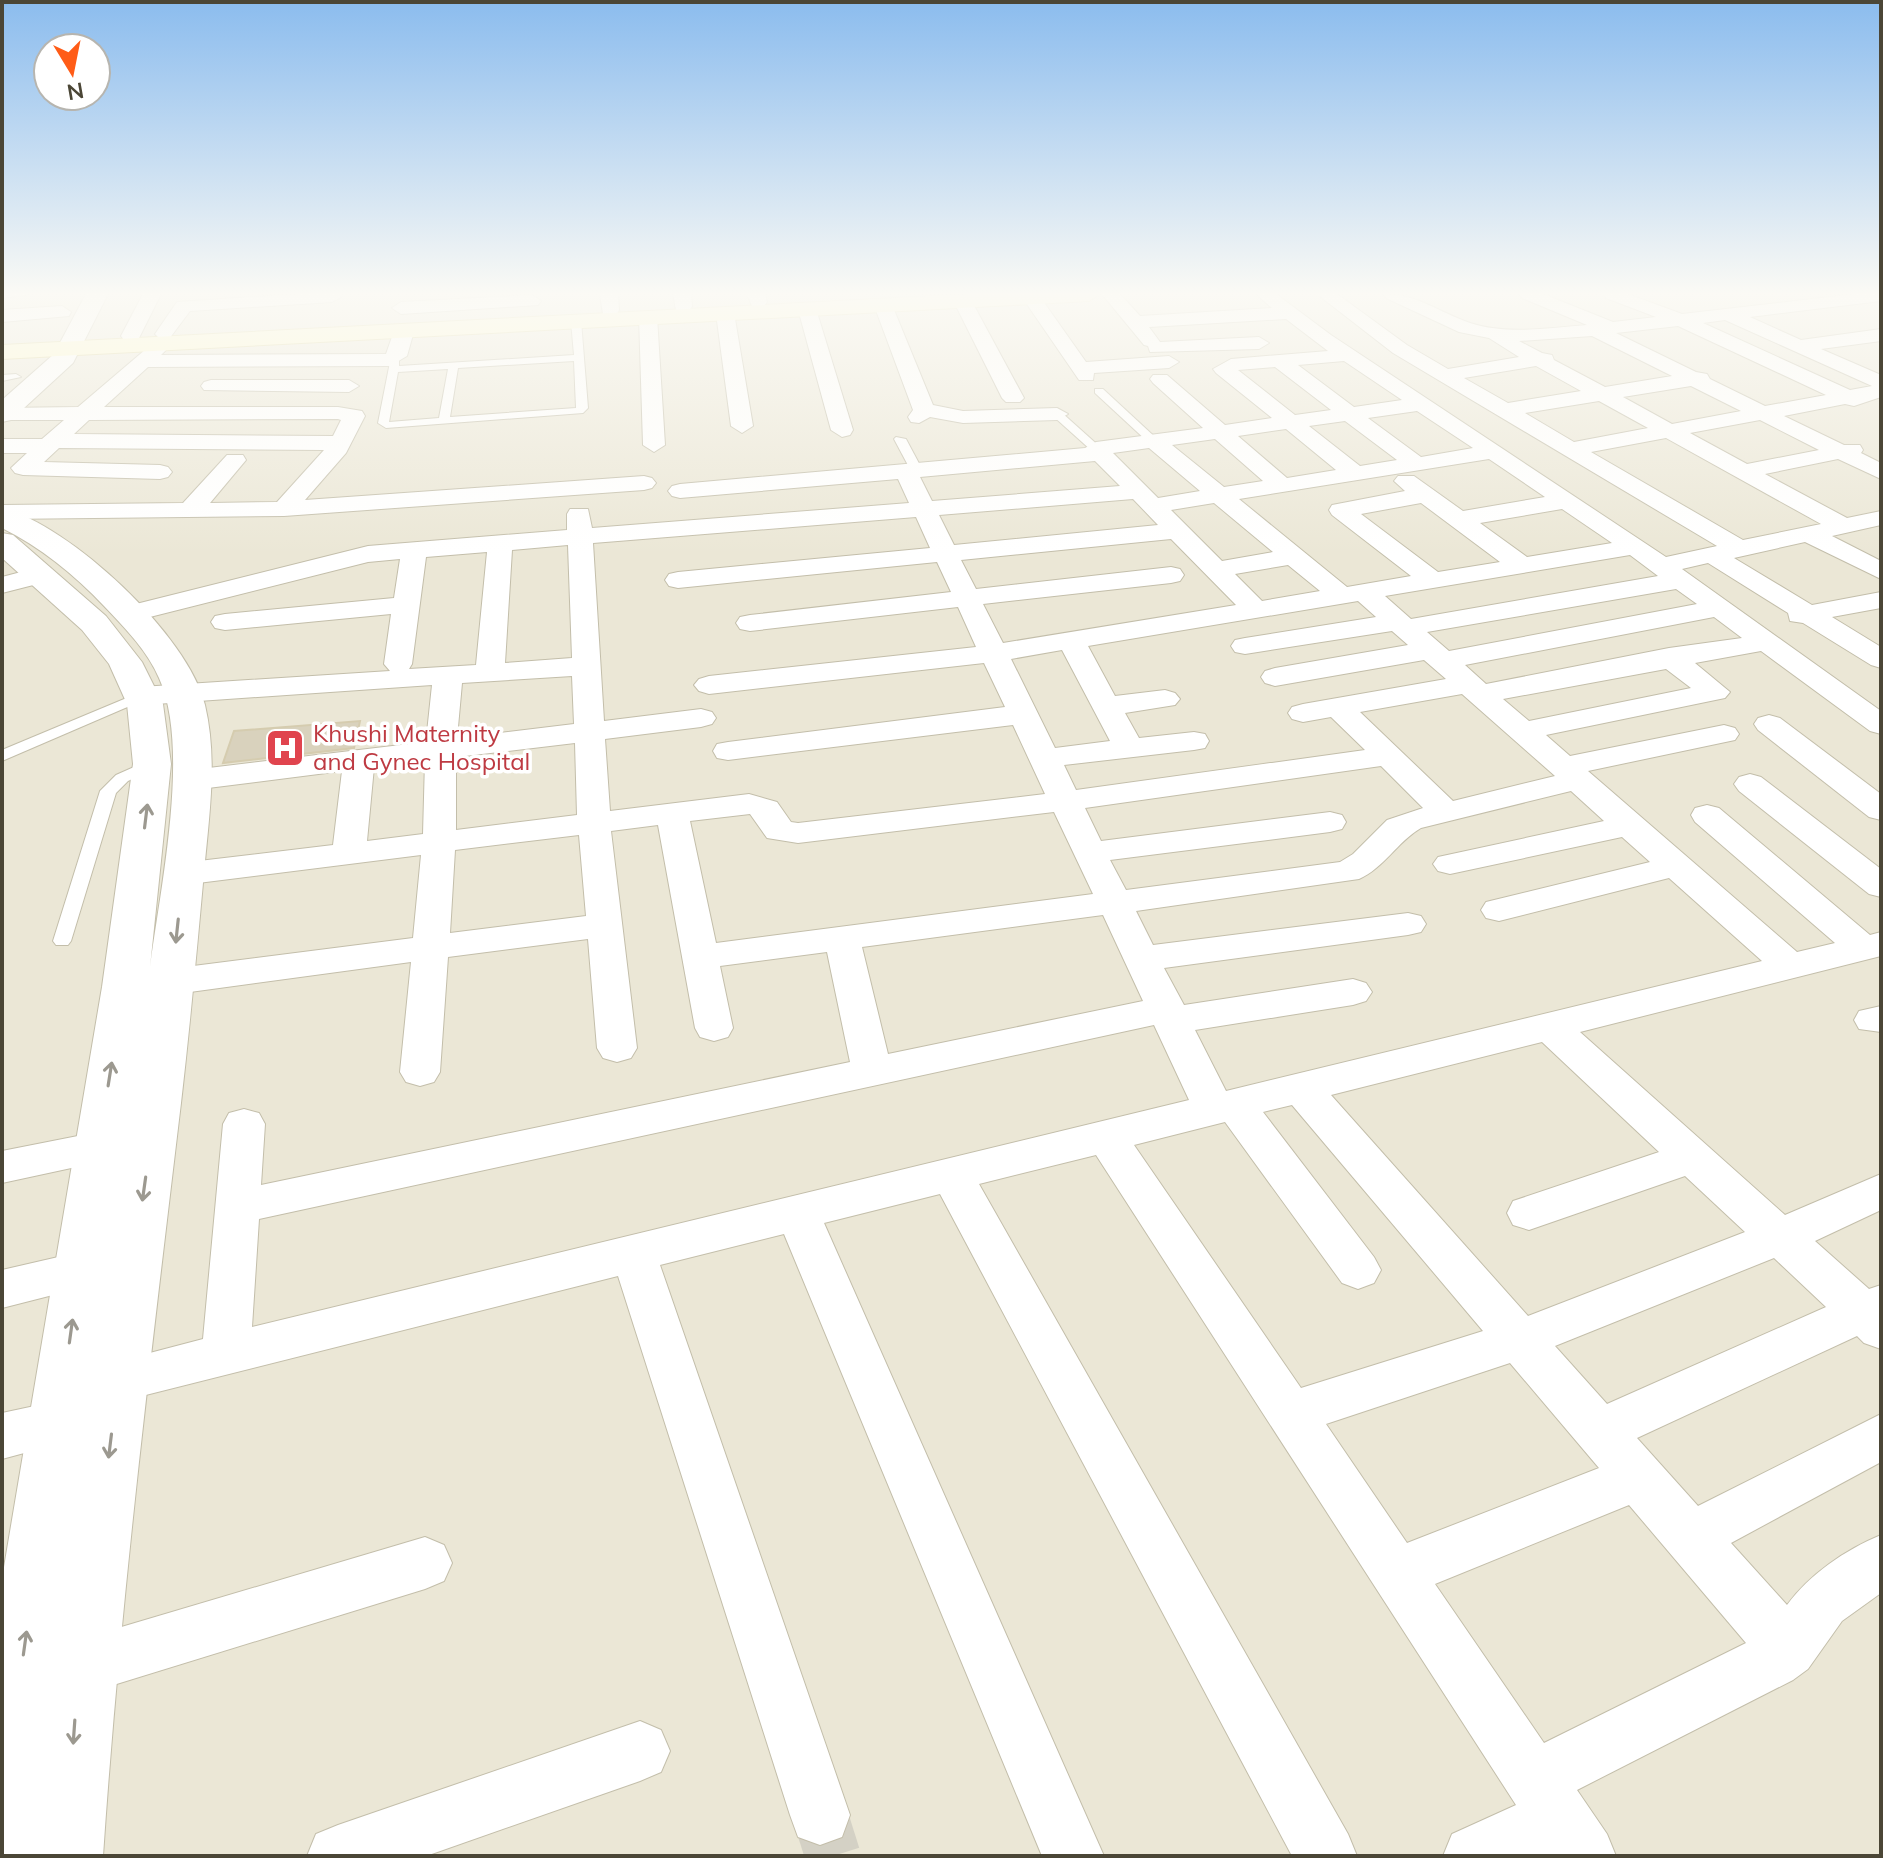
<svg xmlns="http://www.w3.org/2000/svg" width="1883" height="1858" font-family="Mulish,sans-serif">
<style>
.residential{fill:#ebe7d6}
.building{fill:#d9d2bd;stroke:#d5ccaf;stroke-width:2}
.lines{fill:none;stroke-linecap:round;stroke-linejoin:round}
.minor-tunnel{stroke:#d4d1c5;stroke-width:55;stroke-dasharray:55 27;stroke-linecap:butt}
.service-casing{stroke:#c3beaa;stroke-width:2}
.minor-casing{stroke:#c3beaa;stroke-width:2}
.tertiary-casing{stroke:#c3beaa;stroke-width:2}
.secondary-casing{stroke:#dbd294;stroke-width:2}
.service{fill:#fff;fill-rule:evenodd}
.minor{fill:#fff;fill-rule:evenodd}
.tertiary{fill:#fff;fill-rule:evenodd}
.secondary{fill:#fffaca;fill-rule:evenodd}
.oneway{stroke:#9c9990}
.labels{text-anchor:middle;stroke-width:7;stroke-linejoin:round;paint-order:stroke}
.health-label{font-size:24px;fill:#be3a42;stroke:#fff;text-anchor:start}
</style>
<rect width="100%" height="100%" fill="#f6f4e9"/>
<rect class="residential" x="2" y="294" width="1879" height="1562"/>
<path class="building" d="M360,721L354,748L223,763L234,731Z"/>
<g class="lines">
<path class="minor-tunnel" d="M820,1815L833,1856"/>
<g class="service-casing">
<g id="service">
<path d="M2,294H31L2,298Z"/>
<path d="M576,318L581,321L588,408L583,413L386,428L378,423L391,357H399V366L574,355L571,321ZM574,361L576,408L450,417L458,368ZM448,369L439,418L389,422L398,372Z"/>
<path d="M2,375L16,374L21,377L2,381Z"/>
<path d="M1095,389H1103L1156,438V442H1148L1095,393Z"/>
<path d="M1053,412H1061L1100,447V451H1092L1053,416Z"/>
<path d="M896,437L906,439L922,469L920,471L910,469L894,439Z"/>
<path d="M141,692L146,693V699L2,761V750Z"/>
<path d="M152,759L158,761L160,764L158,767L128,781L116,793L71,941L68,945H56L53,941L100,791L116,775Z"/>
</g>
</g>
<g class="minor-casing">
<g id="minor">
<path d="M143,294H161L138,340H124L121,336Z"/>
<path d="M298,294H339L341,297L332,302L190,311L169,339L173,343L161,355L386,354L394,331L404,325L414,331L407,356L390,366L148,367L104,407H338L362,411L365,416L346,453L305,500L644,476L652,478L656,483L652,488L644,490L284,516L2,519V505L183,503L227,455H243L246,460L210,503L277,502L324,450L59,448L44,462L160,465L168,467L172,472L168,477L160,479L23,475L15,473L11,468L27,453H2V439H42L64,420H2V408L78,407L159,338L155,334L177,302ZM89,420L338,419L341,420L333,436L74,434Z"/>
<path d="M600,294H618L619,310L617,314H603Z"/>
<path d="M673,294H691L692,306L690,310H676Z"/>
<path d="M747,294H765L767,302L764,306H752Z"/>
<path d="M1024,294H1038L1086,362L1169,356L1179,362L1169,368L1094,373L1093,380H1079L1022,297Z"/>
<path d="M1102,294H1120L1140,316L1272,308L1256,294H1276L1331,335L1666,557L1717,546L1393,353L1317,294H1337L1407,345L1448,369L1519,357L1489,338L1459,332L1386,298L1383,294C1418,294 1438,312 1470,323C1507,335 1549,328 1587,325L1522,298L1519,294H1543L1613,322L1656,317L1606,298L1603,294H1628L1682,314L1855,294H1881V301L1750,317L1801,340L1881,329V341L1821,349L1881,375V397L1854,406L1845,404L1784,416L1844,445H1860L1863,450L1861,453L1881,463V479L1838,459L1765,474L1847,518L1881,511V525L1832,536L1881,561V579L1805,542L1734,558L1812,605L1881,592V608L1832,617L1881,647V668L1871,665L1803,623L1790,621L1788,613L1708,563L1682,569L1881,711V734L1870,731L1761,651L1695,663L1730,692L1725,698L1546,735L1570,756L1724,725L1735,728L1739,734L1735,740L1588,771L1797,952L1835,943L1695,822L1691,815L1695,808L1707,805L1719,808L1870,935L1881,932V956L1580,1032L1785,1215L1881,1174V1210L1815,1241L1869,1289L1881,1285V1349L1864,1343L1857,1336L1637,1438L1698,1506L1881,1414V1462L1731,1543L1787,1605C1810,1574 1845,1550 1881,1535V1593L1842,1621L1808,1669L1793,1680L1577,1790L1607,1834L1616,1856H1443L1452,1834L1516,1805L1096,1155L979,1184L1348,1834L1357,1856H1292L940,1194L824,1223L1104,1856H1042L784,1234L660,1265L850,1815L842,1837L820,1845L798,1837L790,1815L618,1276L102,1406L85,1400L78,1385L85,1370L203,1339L223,1124L229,1113L244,1109L259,1113L265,1124L261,1185L850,1062L827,952L720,966L733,1028L728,1037L714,1041L700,1037L695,1028L658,825L611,831L637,1048L631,1058L617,1062L603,1058L597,1048L588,939L448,957L440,1072L434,1082L420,1086L406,1082L400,1072L411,962L146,998L133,994L127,985L133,976L146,972L413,938L421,855L182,885L170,881L165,874L170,867L182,863L333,845L342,771L192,790L181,787L176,780L181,773L192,770L426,742L432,685L141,705L131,702L126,696L131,690L141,687L390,671L384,664L391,614L225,630L215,628L211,622L215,616L225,614L394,598L400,559L368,562L130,622L120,620L116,614L120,608L368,546L567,530V514L570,509H588L592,528L909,503L898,479L680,498L672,496L668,491L672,486L680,484L1085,448L1096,442L1203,428L1153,383L1150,379L1153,375H1167L1225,425L1272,418L1216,373L1213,369L1231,359L1328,351L1286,319L1149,327L1160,342L1259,337L1269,343L1259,349L1150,352L1148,346L1144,345ZM1725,320L1872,386L1850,390L1703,323ZM1678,326L1826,395L1765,406L1710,379L1707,374L1696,372L1616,333ZM1592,336L1672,376L1605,387L1554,360L1552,355L1542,353L1519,341ZM1344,361L1402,400L1354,407L1298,365ZM1536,366L1581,391L1508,403L1464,378ZM1275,367L1331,410L1295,415L1238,370ZM1691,386L1741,411L1672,424L1623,397ZM1599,401L1648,428L1574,442L1525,413ZM1417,411L1473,448L1421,457L1368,418ZM1760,420L1819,450L1747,464L1690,433ZM1345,421L1397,460L1360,466L1309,426ZM1286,429L1336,470L1287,478L1238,436ZM1666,438L1821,524L1743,540L1591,452ZM1215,439L1263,481L1224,487L1172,445ZM1149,448L1200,491L1158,498L1113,453ZM1489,459L1545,497L1463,511L1414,476H1398L1394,481L1405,491L1332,505L1329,510L1332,515L1411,576L1347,587L1239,499ZM1095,461L1120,486L932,501L920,477ZM1133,499L1158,525L954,545L939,515ZM1214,503L1273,552L1222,561L1171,510ZM1421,503L1500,562L1438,572L1361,514ZM1562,509L1612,543L1527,557L1480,523ZM916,517L930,548L678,572L669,574L665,580L669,586L678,588L937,562L951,592L750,615L740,617L736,623L740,629L750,631L958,607L976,647L709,676L699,679L694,685L699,691L709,694L984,663L1005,707L728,742L717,744L713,751L717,758L728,760L1013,725L1045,794L798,823L791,822L777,802L749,794L610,811L605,739L701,727L712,724L716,718L712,712L701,709L604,721L593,543ZM1171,539L1236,605L1003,643L983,604L1171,583L1180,581L1184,575L1180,569L1171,567L976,589L961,560ZM568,545L572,658L505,663L512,550ZM487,552L476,665L409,669L412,664L426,557ZM1630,555L1658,576L1411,619L1385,596ZM1288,565L1320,591L1262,601L1235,574ZM1676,589L1697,604L1449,651L1427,632ZM1358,601L1376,617L1245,638L1235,640L1231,646L1235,652L1245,654L1392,631L1408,645L1275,668L1265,671L1261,677L1265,683L1275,686L1424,660L1446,679L1303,704L1292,707L1288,713L1292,719L1303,722L1331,717L1365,750L1076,790L1064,765L1194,750L1205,748L1209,741L1205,734L1194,732L1139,738L1125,713L1175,705L1180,699L1175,693L1165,690L1115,696L1088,646ZM1714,617L1742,638L1669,648L1486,684L1465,665ZM1062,650L1110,741L1055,748L1011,659ZM1666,669L1691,688L1529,721L1503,699ZM572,676L574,724L457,738L462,683ZM1462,694L1555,776L1453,801L1360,712ZM575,743L577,815L456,830V757ZM425,761L423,834L367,841L374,767ZM1381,766L1423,808L1387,820L1353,854L1340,862L1126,890L1110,860L1330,832L1342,829L1346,822L1342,815L1330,812L1101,841L1085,808ZM1571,791L1604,821L1438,857L1433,864L1438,871L1450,874L1622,837L1650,862L1486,902L1481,910L1486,918L1499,921L1669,878L1762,961L1226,1091L1195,1030L1353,1005L1366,1001L1372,992L1366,983L1353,979L1184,1005L1164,968L1408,935L1421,932L1426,924L1421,916L1408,913L1153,945L1136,911L1359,879C1384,868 1397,842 1421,828ZM1054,812L1093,894L716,943L690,821L750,814L767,838L798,843ZM579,835L586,916L450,933L455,850ZM1103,915L1143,1001L888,1054L862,947ZM1154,1025L1189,1100L252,1327L259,1219ZM1542,1042L1659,1152L1513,1201L1507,1213L1513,1225L1529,1230L1685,1176L1745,1232L1528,1316L1331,1095ZM1292,1105L1483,1331L1301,1388L1134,1145L1225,1122L1342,1283L1358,1289L1374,1283L1381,1270L1374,1257L1263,1112ZM1774,1258L1826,1307L1607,1404L1555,1346ZM1510,1363L1599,1468L1407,1543L1326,1424ZM1629,1505L1746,1643L1544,1743L1435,1584Z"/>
<path d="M532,295L541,301L538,305L401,314L392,308L401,302Z"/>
<path d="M962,295L971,300L1024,398L1020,402H1006L1002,398L953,300Z"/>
<path d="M883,299L892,305L933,405L963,411L1057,408L1068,414L1057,420L963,423L930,417L919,423L911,422L908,417L913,410L874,305Z"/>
<path d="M807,303L816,309L853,430L850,435L842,437L831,430L798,309Z"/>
<path d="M62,306L71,312L69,316L2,322V310Z"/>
<path d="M725,307L734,313L753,426L742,433L731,426L716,313Z"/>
<path d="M648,311L657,317L665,445L654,452L643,445L639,317Z"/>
<path d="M211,380H349L359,386L349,392L204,390L201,386L204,382Z"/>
<path d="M40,567L49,569L53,575L49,581L2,593V577Z"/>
<path d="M1769,715L1780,718L1881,794V820L1869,817L1758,730L1754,724L1758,718Z"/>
<path d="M1750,774L1761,777L1881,869V897L1869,894L1739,791L1734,784L1739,777Z"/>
<path d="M1881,1006V1032L1859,1029L1854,1020L1859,1011Z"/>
<path d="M98,1132L113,1137L119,1148L113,1159L2,1183V1151Z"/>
<path d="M80,1252L96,1258L103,1271L96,1284L2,1308V1270Z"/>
<path d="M58,1401L76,1407L83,1423L76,1439L2,1459V1413Z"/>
<path d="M425,1537L444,1545L452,1563L444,1581L425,1589L81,1695L61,1687L53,1667L61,1647L81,1639Z"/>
<path d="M640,1721L661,1730L670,1751L661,1772L640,1781L426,1856H307L316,1834L338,1825Z"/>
</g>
</g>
<g class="tertiary-casing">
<g id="tertiary">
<path d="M86,294H108L73,363L11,420L2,422V400L54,354Z"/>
<path d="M2,508C70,525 189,636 205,705C218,760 209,816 204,872C197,949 190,1026 181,1103C151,1354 120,1604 103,1856H2V1579L102,987L133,764L127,704L109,664L82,630L2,558V533L13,535L106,616L142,662L163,704L171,764L150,967C160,889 191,748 159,678C147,650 124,627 104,606C75,575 40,547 2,528Z"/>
</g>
</g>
<g class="secondary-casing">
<path id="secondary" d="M971,294H1100L1089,301L2,359V345Z"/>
</g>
<use href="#service" class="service"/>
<use href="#minor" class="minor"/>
<use href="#tertiary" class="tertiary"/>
<use href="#secondary" class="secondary"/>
</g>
<defs><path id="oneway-shaft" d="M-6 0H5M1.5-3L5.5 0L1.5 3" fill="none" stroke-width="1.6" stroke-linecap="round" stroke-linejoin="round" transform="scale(2)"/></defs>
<g class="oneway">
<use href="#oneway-shaft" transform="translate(146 816) rotate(-83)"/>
<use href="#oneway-shaft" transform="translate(177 931) rotate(96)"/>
<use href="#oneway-shaft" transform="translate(110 1074) rotate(-81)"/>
<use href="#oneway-shaft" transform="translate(144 1189) rotate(98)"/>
<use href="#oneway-shaft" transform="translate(71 1331) rotate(-82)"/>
<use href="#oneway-shaft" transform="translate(110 1446) rotate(97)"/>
<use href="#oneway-shaft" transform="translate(25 1643) rotate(-82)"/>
<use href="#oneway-shaft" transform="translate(74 1732) rotate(94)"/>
</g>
<linearGradient id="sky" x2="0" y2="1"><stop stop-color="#8bbcee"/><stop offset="0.53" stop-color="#fbfaf5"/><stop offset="1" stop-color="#fbfaf5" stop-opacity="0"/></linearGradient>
<rect width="1883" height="554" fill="url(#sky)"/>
<defs>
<g id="hospital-square" transform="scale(2)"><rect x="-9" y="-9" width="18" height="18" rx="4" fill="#e0444e" stroke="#fff"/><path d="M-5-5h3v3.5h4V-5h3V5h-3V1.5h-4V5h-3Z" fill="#fff"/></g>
</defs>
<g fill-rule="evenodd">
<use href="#hospital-square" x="285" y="748"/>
</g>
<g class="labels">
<g class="health-label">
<text x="313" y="742">Khushi Maternity<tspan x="313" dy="28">and Gynec Hospital</tspan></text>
</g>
</g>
<rect width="1883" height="1858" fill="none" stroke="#4b4636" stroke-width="8"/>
<g transform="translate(72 72) rotate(170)"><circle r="38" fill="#ffffff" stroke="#b7b5af" stroke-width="2"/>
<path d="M0-6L14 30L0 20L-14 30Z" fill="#ff5c17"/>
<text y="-12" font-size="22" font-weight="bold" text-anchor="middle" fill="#4b4636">N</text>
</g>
</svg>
